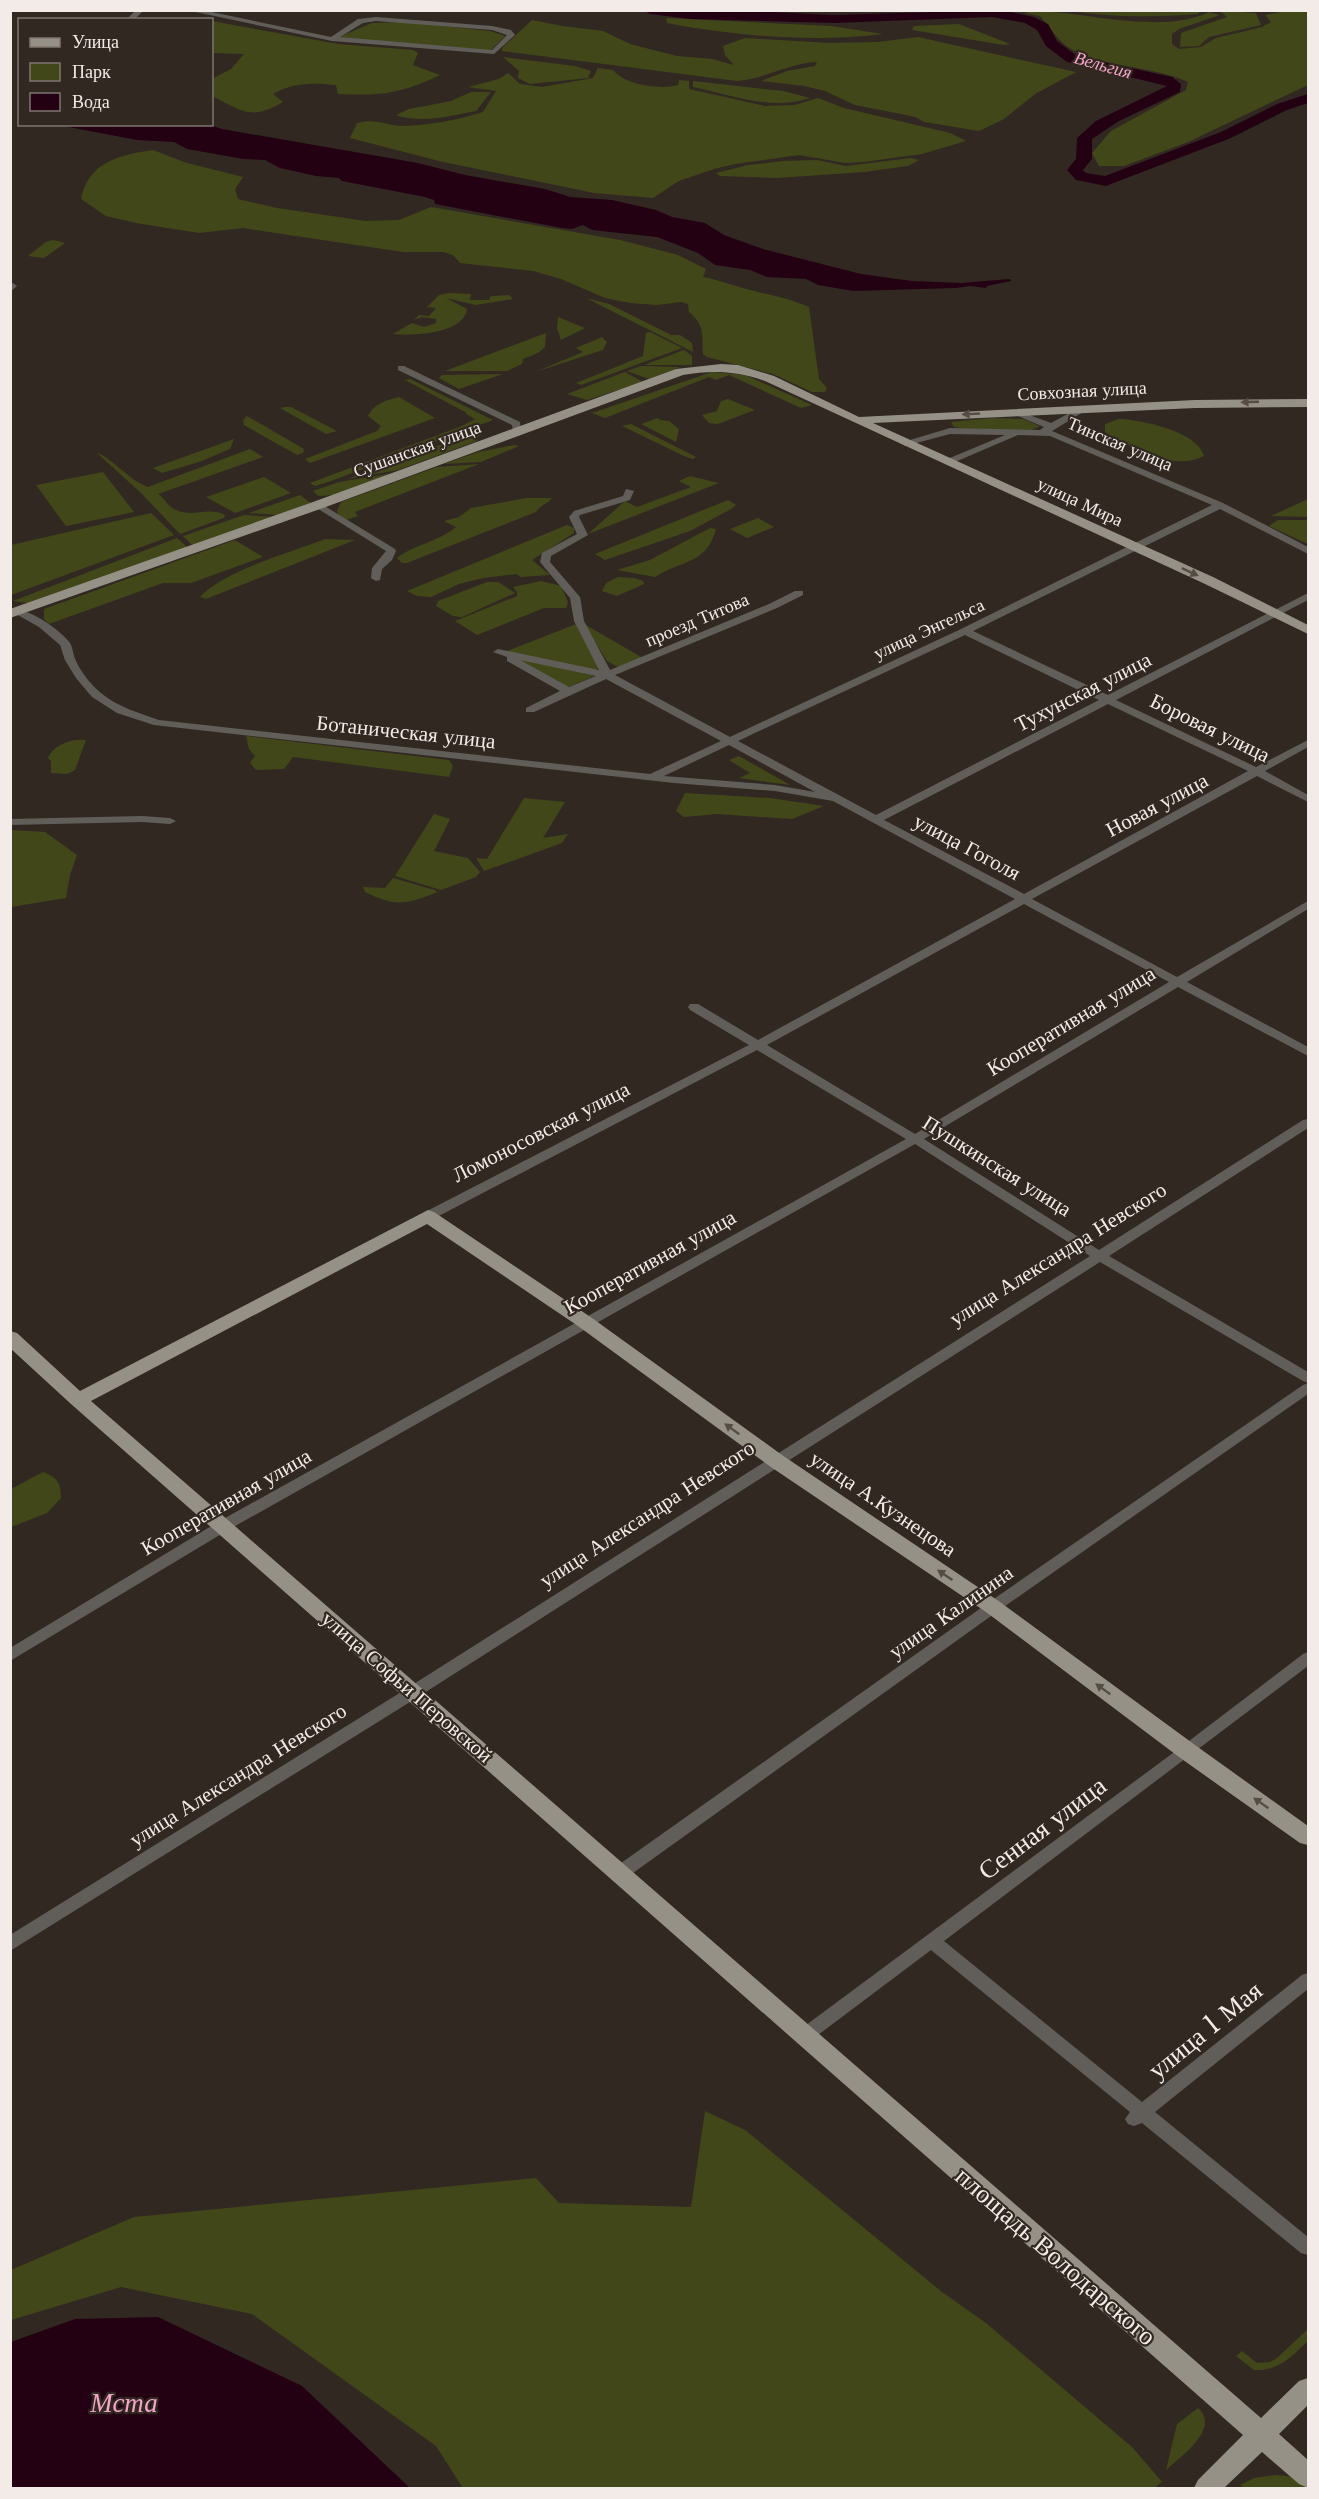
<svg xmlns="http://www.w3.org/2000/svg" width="1319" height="2499" font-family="'Libre Baskerville',serif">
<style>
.green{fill:#424719}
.water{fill:#240013}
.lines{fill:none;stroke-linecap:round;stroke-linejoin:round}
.river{fill:#240013;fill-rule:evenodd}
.minor{fill:#615e59;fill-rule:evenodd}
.major{fill:#969187;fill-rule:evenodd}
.oneway{fill:#554d45}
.labels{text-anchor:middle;stroke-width:4.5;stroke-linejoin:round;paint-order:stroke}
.far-water-label{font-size:18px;font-style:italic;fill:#f4a4c7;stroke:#322822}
.far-street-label{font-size:18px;fill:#f2ebe7;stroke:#322822}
.street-label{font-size:21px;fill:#f2ebe7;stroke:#322822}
.near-street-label{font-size:26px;fill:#f2ebe7;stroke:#322822}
.near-water-label{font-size:27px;font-style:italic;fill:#f4a4c7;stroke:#322822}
</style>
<rect width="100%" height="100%" fill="#322822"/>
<g class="green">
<path d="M1028,11C1082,10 1160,36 1209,12L1220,15L1179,29L1172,34V44L1179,49L1201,47L1216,38L1262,27L1271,22L1265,15L1285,11H1308V85L1188,142L1124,166H1099L1092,153L1111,131L1186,90L1188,82C1151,65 1099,68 1068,47C1057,40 1049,25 1040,16L1025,13Z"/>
<path d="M1072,11L1200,10V11L1198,14C1156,17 1114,18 1072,11Z"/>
<path d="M1220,11L1256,13L1261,25L1209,37L1199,46L1180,47L1181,33L1227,17Z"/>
<path d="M666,18L831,26L883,34C814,43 735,36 667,23Z"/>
<path d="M532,20L562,26L603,31L630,44L677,56L712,59L734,65L725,55L723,46L745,38L829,43L878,42L918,37L1076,72L1035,94L1004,119L979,131L924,122L916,117L855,105L825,91L804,86L761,81L787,71L815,66L817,62C789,63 765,79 737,81L502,51V48Z"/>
<path d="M212,21L338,44L413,50L418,53L413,65L440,75C401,94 380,96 338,94L336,85C313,83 294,82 273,94L283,102C250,121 243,111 212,96V79L231,69L244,54L212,53Z"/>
<path d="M404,22L490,31L505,36L490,51C440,45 389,44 339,37L372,23Z"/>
<path d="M959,24L1010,44L1004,45L912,30L914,26Z"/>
<path d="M503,57L575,66L591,71L588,78L530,84L518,78L519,71Z"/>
<path d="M598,68L613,70C625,85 660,90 678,85L679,80L689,81V89L765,106L795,105L818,98L844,108L950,133L966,141L922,154L864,162L845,163L799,155L735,164L714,169L679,181L653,198L594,193L439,161L350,138L357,123C378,118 385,126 404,126C431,125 457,120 483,112L496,91L468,87L499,79L508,73L520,84L542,87L593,78Z"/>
<path d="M693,81L783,91L810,98C771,111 731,95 693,87Z"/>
<path d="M471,92H491L476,111C448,116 424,124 396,115L409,109L451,101Z"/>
<path d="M153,150L187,163L243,177L235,189L238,199L277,208L366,221L399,220L431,207L620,240L678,255L706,269L703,277C720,280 737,287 754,291C774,296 789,298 809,307L819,379L827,388L825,392H812L773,374L707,357L703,354C702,333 705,326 689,312L688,304L681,302L657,305L630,303L605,298L561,279L533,271L460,263L453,255L443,252H403L243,228L199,233L136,223L106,216L81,199C89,161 120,155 153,150Z"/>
<path d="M911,158L919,160L908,166L864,172L777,178L720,176L716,173L748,165L783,161L817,160L846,166Z"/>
<path d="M53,240L65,243L44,258L28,256L46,242Z"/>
<path d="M450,293L471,294L470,300H489L491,296L509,295L513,299L476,305L446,298L467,309C464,334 412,336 393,334L412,323L424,327L436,323V319L422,317L414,320L419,315L429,316L436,308L427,307L439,295Z"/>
<path d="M586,298L609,304L671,335H680L692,343L693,352Z"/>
<path d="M558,317L585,328L561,340L557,328Z"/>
<path d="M650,332L682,348L581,385L576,383L643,356L646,333Z"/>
<path d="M546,333L545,347L538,353L523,359L522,364L507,371H445Z"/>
<path d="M602,337L607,342L603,350L535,372L583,352L576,348Z"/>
<path d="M684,350L692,356V365H644Z"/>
<path d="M641,366L680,367L649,379L627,371Z"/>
<path d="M625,372L643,382L587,400L567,394Z"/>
<path d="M712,372L745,375L812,405L801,408L729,375L716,380L709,377L605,418L592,413Z"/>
<path d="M503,374L459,389L439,378L442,375Z"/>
<path d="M410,379L493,420L331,481L315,486L310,483L462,426L475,419L466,414L467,413L405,380Z"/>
<path d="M399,397L435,418L310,463L305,459L377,431L381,426L368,416C375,403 385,401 399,397Z"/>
<path d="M728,399L755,410L718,424L709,423L702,415L717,411L721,401Z"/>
<path d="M285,407H291L337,431L326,434L280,408Z"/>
<path d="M247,416L304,449L303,453L297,455L244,425L243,420Z"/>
<path d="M658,418L660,420L669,421L679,429L676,442L641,424Z"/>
<path d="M992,418L1023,419L1040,426C1023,438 975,430 954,427L951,422Z"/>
<path d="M1119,419C1142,420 1197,431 1204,456C1172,472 1132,448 1105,432V424Z"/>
<path d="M631,424L696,457L693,459L684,456L622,426Z"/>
<path d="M478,431L483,433L478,437L477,441L398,470L347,479Z"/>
<path d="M234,439L230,449L199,462L162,473L153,468Z"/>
<path d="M514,445L519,446L481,462L444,464L478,452Z"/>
<path d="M250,449L263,457L158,494C165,498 168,507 176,510C193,518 209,506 225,515L224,518L180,534L141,493L97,453C114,459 127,479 148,487Z"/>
<path d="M479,464L355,512L358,516L346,520L339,516L337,511L341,502L437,467Z"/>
<path d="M103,472L134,512L66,526L36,485Z"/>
<path d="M394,473L334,495L318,496L313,491L339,482Z"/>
<path d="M690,476L719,483L588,534L625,501L637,507L691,487L679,481Z"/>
<path d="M264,477L291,493L235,513L206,497Z"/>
<path d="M300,495L312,504L278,515L249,513Z"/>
<path d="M526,498H552C548,504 540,505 536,512L407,563H402L397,558C415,544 438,542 456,527L444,521L459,517L471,508Z"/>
<path d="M1308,499V517L1271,516Z"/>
<path d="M728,500L736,505L731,509L690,531L605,560L595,554Z"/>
<path d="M151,513L174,535L11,595V545Z"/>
<path d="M244,515L276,517L193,546L183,536Z"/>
<path d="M758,518L774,527L747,538L730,529Z"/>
<path d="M1278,520H1308V544L1269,526Z"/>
<path d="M567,525L574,528V533L532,560L550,575L520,577L517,574L483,578L459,584L431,597L417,596L407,591Z"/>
<path d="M710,528L716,529C706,565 683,559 655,577L617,570L650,560Z"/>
<path d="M177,538L188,548L36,604L13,601Z"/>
<path d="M325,539L355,540L206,599L200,597C223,571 292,552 325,539Z"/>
<path d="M235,540L263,557L191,583H163L49,624L44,619V609Z"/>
<path d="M618,577L634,578L643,581L644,584L617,596L602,591L606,583Z"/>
<path d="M541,581L561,586L568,602L566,608H544L477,635L455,621L517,596V592L513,587Z"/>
<path d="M487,582H498L515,593L462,617L453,616L436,606L438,601Z"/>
<path d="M576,624L602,667L591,671L505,652Z"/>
<path d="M584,624L643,658L618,667L607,661Z"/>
<path d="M512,657L595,676L568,687Z"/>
<path d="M246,736L449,760L453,766L449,777L293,757L284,769L256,770L250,763L255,756L249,749Z"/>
<path d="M77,740H86L75,770L67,774L51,773V761L48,758C52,747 66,741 77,740Z"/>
<path d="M739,756L790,785L739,778L750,773L729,760Z"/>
<path d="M685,793L770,798L824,806L792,819L717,814L684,817L676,811Z"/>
<path d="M524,798L565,802L543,838L568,834L562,843L484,871L476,858L487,859Z"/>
<path d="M434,814L450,819L434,851L468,858L480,872L476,877L441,890L395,876Z"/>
<path d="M11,830L45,832L77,855L70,875L66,898L11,907Z"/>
<path d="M393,878L435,890L437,892C406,905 396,907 365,892L363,887L385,888Z"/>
<path d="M43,1472C58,1478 60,1482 61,1498L47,1513L11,1527V1489Z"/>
<path d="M705,2111L745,2130L942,2292L986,2323L1132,2447L1162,2482L1154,2488H463L436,2446L252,2314L121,2287L11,2320V2270L134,2217L536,2178L559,2203L691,2207Z"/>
<path d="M1308,2329V2341C1291,2357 1279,2371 1254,2370L1236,2356L1242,2351L1257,2363L1270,2362L1277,2358Z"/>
<path d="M1198,2408C1221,2429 1180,2457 1166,2470L1177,2424Z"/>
<path d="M1276,2475L1297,2477L1308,2483V2488H1245L1240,2485L1254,2478Z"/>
</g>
<g class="water">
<path d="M58,125H210L222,129L418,163L465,175L545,189L570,197L612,200L656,210L672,217L705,223L724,235L763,249L861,274L912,281L961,283L1010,279L1011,281L987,286L986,288L970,286L956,288L853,291L818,285L806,279L767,277L750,270L715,265L698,253L657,237L592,230L583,225L572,229L562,228L435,204L434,200L425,197L342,181L339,178L316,176L280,168L265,160L243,159L187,149L174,142L137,140Z"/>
<path d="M158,2317L302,2386L410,2488H11V2342L75,2319Z"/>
</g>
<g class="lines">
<path class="river" d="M643,10L752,11L833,15L1001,10L1034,17L1048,24L1057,41L1077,56L1172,77L1181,84L1180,92L1119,121L1092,139V159L1083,170L1086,173L1105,176L1221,132L1277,104L1308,94V103L1287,110L1231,138L1111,184L1106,186L1076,180L1067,170L1076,159L1077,138L1096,121L1167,86L1067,62L1046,46L1037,30L1025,23L992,17L833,23L691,19L650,14Z"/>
<g class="minor">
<path d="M136,10H144L134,20H126Z"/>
<path d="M186,10H202L331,37L358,19L376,17L492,26L511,30L515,35L494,54L332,41ZM376,21L492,30L507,35L492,50L340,37L363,23Z"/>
<path d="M13,283L17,286L10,292V284Z"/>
<path d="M398,366H404L520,422L521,432L513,434L512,425L398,370Z"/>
<path d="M1080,407L1088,409L1052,431L1223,503L1308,547V554L1220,509L973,631L1108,695L1308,593V600L1116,700L1256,767L1308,740V747L1265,771L1308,795V802L1257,776L1032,899L1177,977L1308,901V909L1187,982L1308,1047V1056L1178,987L924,1139L1099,1250L1303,1120L1308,1119V1128L1109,1256L1308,1372V1383L1303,1381L1100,1262L410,1702L10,1951V1935L398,1694L1090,1256L915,1144L228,1530L10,1661V1648L218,1522L906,1139L757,1050L433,1219H423L421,1216L423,1213L749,1045L690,1010L688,1007L690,1004H698L758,1040L1015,899L833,801L775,791L674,783L154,725L117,713L92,697L76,678L65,660L60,645L39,627L16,614V610C29,608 63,632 70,643C73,648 73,655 76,661C81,672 91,685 101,693C118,707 139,713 159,720L650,774L721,741L606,679L534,712H526V708L560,691L507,661V657L493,652L498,649L599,670L574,621L570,598L540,562L542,553L577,534L569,517L574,511L623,496L626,489L634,491L630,500L580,515L579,517L588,535L551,556L550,562L580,597L584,621L610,670L769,604L795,591H803V595L777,608L615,675L730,737L961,629L1212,505L1050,436L1018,435L948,465L943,462L945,460L1005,435L950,434L905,446L900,443L950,428L1040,430L1044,427L1008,412L1016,410L1051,423ZM965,635L1099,700L876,815L738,741ZM520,660L596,676L569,687ZM1108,704L1248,771L1024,894L884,820ZM729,745L815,792L775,785L664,776ZM1024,904L1169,982L915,1134L767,1045Z"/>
<path d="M318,502L395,549L396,551L392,560L382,569L380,580L376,581L371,578L372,568L386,551L315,507L313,505Z"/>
<path d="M142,816L170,818L176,821L170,824L142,822L10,825V819Z"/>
<path d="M1308,1383V1394L998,1611L626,1878L620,1879L614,1878L612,1873L614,1868L988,1603L1303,1385Z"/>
<path d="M1308,1652V1666L944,1941L1142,2102L1302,1975L1308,1973V1989L1155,2112L1308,2237V2255L1301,2253L1142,2123L1134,2126L1128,2124L1125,2119L1130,2112L931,1950L810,2041L804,2043L798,2041L795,2036L798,2031L1181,1747L1303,1654Z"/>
</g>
<g class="major">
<path d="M721,364L738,365L774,376L859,417L1195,400L1308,399V407L1195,408L873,423L1213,577L1308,625V634L1203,583L765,381C737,371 712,370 683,375L323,508L10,618V609L313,502L676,369Z"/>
<path d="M428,1210L434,1212L592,1318L782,1455L1000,1602L1195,1745L1308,1826V1845L1300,1843L1179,1757L986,1612L768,1465L578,1326L427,1224L91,1401L1261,2418L1299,2381L1308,2378V2405L1279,2434L1308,2460V2488L1299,2484L1262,2452L1224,2488H1194L1198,2480L1243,2435L71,1404L10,1348V1331L17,1333L80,1391Z"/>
</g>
</g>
<defs><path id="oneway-solid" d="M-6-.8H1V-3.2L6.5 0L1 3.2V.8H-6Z" transform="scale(1.5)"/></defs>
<g class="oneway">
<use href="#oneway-solid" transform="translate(1250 402) rotate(178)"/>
<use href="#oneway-solid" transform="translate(971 414) rotate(177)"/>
<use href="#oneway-solid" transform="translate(1190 572) rotate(25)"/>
<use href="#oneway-solid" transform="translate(732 1429) rotate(-144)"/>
<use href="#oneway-solid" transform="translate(945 1575) rotate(-146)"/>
<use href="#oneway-solid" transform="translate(1103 1689) rotate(-144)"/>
<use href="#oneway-solid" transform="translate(1261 1803) rotate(-145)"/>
</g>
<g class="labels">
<g class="far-water-label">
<text transform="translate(1103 65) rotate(16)" y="6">Вельгия</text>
</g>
<g class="far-street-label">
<text transform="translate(1082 391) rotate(-3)" y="6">Совхозная улица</text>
<text transform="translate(1120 444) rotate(23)" y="6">Тинская улица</text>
<text transform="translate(417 449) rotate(-20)" y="6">Сушанская улица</text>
<text transform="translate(1080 502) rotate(25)" y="6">улица Мира</text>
<text transform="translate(697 620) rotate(-23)" y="6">проезд Титова</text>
<text transform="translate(929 629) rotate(-25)" y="6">улица Энгельса</text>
</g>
<g class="street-label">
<text transform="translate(1083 692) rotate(-27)" y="7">Тухунская улица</text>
<text transform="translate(1210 728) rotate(26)" y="7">Боровая улица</text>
<text transform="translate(406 732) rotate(6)" y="7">Ботаническая улица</text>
<text transform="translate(1157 805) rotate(-28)" y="7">Новая улица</text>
<text transform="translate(967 847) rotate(28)" y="7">улица Гоголя</text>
<text transform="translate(1071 1021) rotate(-31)" y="7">Кооперативная улица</text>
<text transform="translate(541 1132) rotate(-27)" y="7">Ломоносовская улица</text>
<text transform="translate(997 1166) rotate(32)" y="7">Пушкинская улица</text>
<text transform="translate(1058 1254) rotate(-32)" y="7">улица Александра Невского</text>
<text transform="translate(650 1262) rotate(-29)" y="7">Кооперативная улица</text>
<text transform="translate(226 1502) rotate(-30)" y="7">Кооперативная улица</text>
<text transform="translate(883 1504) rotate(34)" y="7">улица А.Кузнецова</text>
<text transform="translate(647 1514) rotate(-33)" y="7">улица Александра Невского</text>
<text transform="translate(951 1612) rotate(-35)" y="7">улица Калинина</text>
<text transform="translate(407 1687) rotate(41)" y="7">улица Софьи Перовской</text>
<text transform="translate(238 1775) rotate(-32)" y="7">улица Александра Невского</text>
</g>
<g class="near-street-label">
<text transform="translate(1042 1828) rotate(-37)" y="9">Сенная улица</text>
<text transform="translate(1205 2030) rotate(-39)" y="9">улица 1 Мая</text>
<text transform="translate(1056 2256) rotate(41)" y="9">площадь Володарского</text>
</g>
<g class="near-water-label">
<text x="124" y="2412">Мста</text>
</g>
</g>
<rect width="1319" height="2499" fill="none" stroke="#f2ebe7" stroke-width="24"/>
<rect x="18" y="18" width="195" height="108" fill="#322822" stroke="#7f7671" stroke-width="1.5"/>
<rect x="30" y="38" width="30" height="9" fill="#969187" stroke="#7f7671" stroke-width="1.5"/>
<text x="72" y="48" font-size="18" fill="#f2ebe7">Улица</text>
<rect x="30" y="63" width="30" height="18" fill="#424719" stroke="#7f7671" stroke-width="1.5"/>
<text x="72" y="78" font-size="18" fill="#f2ebe7">Парк</text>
<rect x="30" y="93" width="30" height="18" fill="#240013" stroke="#7f7671" stroke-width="1.5"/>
<text x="72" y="108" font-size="18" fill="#f2ebe7">Вода</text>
</svg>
